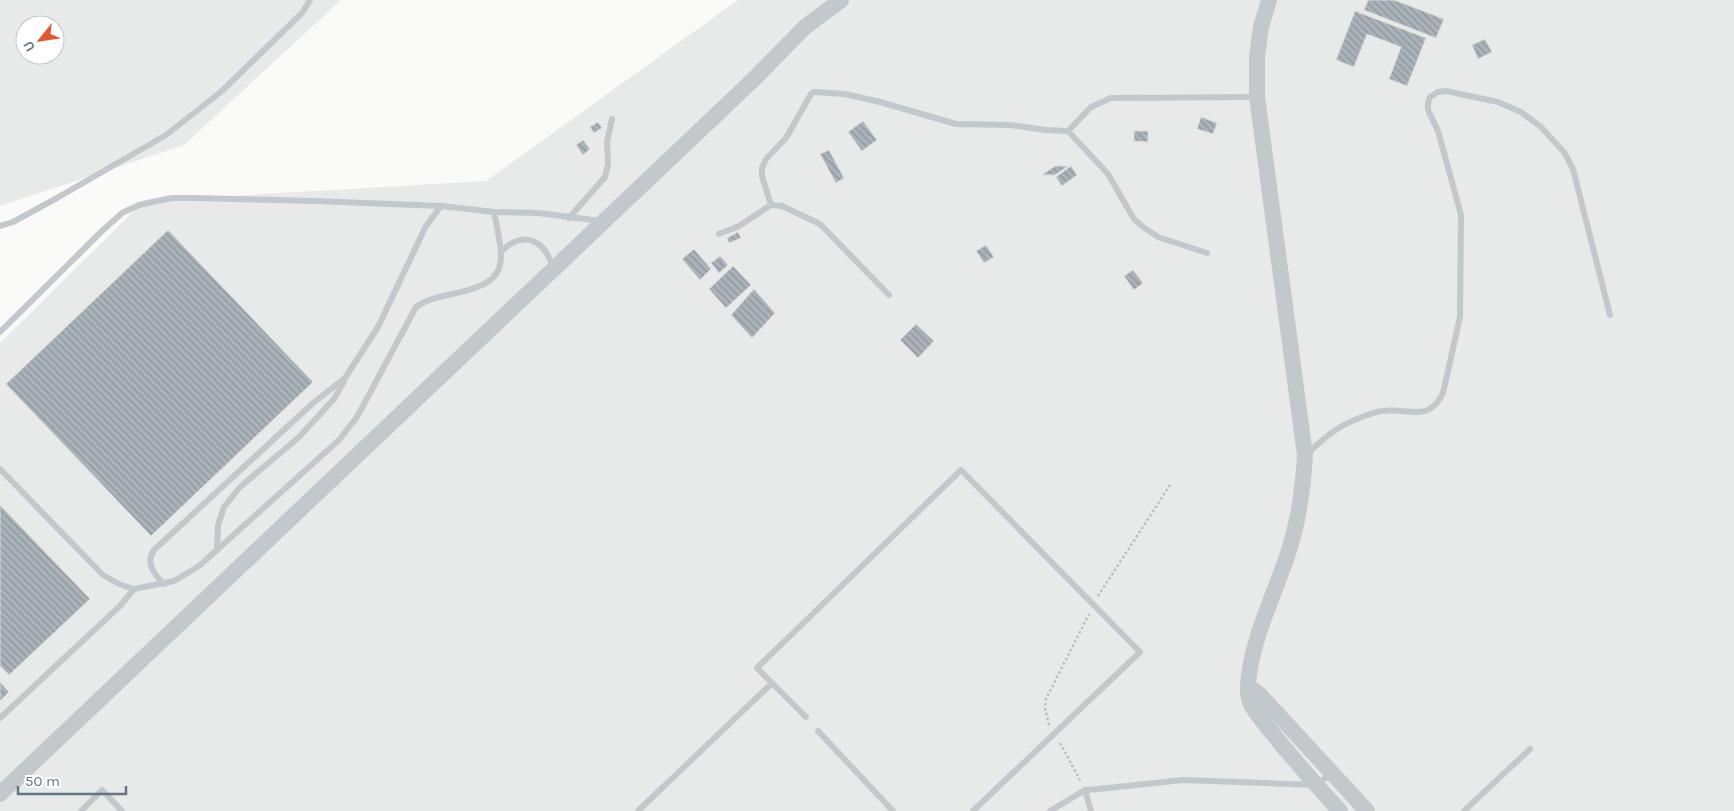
<svg xmlns="http://www.w3.org/2000/svg" width="1734" height="811" font-family="Karla,sans-serif">
<style>
.built{fill:#e8e9e9;fill-rule:evenodd}
.building{fill:url(#building-back-hatch);stroke:#dcdcda}
.lines{fill:none;stroke-linecap:round;stroke-linejoin:round}
.path{stroke:#bbbfc2;stroke-width:2.5;stroke-dasharray:2.5 2.5;stroke-linecap:butt}
.service{stroke:#c3c8cc;stroke-width:6}
.tertiary{stroke:#c3c8cc;stroke-width:16}
</style>
<defs>
<pattern id="building-back-hatch" width="6" height="6" patternUnits="userSpaceOnUse" patternTransform="scale(1.25)"><rect width="6" height="6" fill="#aab3b9"/><path d="M-1 5l2 2M0 0l6 6M5-1l2 2" fill="none" stroke="#8e969c"/></pattern>
</defs>
<rect width="100%" height="100%" fill="#fafaf8"/>
<g class="built">
<path d="M0,0H341L184,145L0,206ZM25,25H55V55H25Z"/>
<path d="M738,0H1734V811H0V343L144,201L486,181Z"/>
</g>
<g class="building">
<path d="M1368,0H1394L1444,19L1436,38L1364,10Z"/>
<path d="M1355,11L1426,38L1407,86L1389,79L1401,47L1367,34L1354,67L1336,60Z"/>
<path d="M1485,39L1492,52L1478,59L1472,45Z"/>
<path d="M1201,117L1217,123L1213,134L1197,129Z"/>
<path d="M863,121L877,140L862,151L848,132Z"/>
<path d="M598,122L602,128L594,133L590,127Z"/>
<path d="M1134,131H1148V142L1134,141Z"/>
<path d="M583,140L590,149L583,155L576,145Z"/>
<path d="M829,150L844,178L836,183L820,154Z"/>
<path d="M1055,166H1068L1055,175H1042Z"/>
<path d="M1071,166L1077,175L1062,186L1056,177Z"/>
<path d="M168,230L313,382L151,536L6,384Z"/>
<path d="M738,232L741,238L729,243L727,238Z"/>
<path d="M986,245L994,257L984,263L976,251Z"/>
<path d="M694,249L711,269L700,280L682,259Z"/>
<path d="M720,256L728,265L719,273L711,263Z"/>
<path d="M733,266L751,285L726,308L709,289Z"/>
<path d="M1133,270L1143,283L1134,290L1124,276Z"/>
<path d="M754,289L775,313L752,338L731,315Z"/>
<path d="M916,324L934,341L918,358L900,340Z"/>
<path d="M0,505L90,599L9,675L0,666Z"/>
<path d="M0,682L9,692L0,701Z"/>
</g>
<g class="lines">
<g class="path">
<path d="M1098,596L1170,485"/>
<path d="M1049,725L1045,708L1046,699L1089,614"/>
<path d="M1060,743L1081,782"/>
</g>
<g class="service">
<path d="M1068,131L1108,174L1134,219L1143,227L1158,237L1207,253"/>
<path d="M771,205L782,206L820,224L889,295"/>
<path d="M569,218L605,177L608,164L607,142L612,119"/>
<path d="M0,226L13,222L57,198L166,135L222,91L302,13L310,0"/>
<path d="M719,234L739,226L771,205L762,176V168L766,159L786,138L811,94L814,92L845,94L880,102L956,124L1010,125L1046,130L1068,131L1091,107L1111,98L1256,97"/>
<path d="M501,252C523,229 545,240 553,268"/>
<path d="M0,332L102,231L122,213L139,205L157,201L172,198H194L315,201L441,206L494,212L538,213L601,221"/>
<path d="M1307,454C1323,439 1336,427 1357,419C1364,416 1374,412 1382,411C1408,407 1428,424 1443,393L1460,317L1461,215L1438,131L1428,110V103L1430,97L1438,92L1446,91L1498,102L1521,112L1541,127L1564,152L1573,169L1610,315"/>
<path d="M0,469L103,575L119,584L134,589L174,581L199,566L339,440L357,417L416,307C427,299 439,297 452,294C512,282 504,263 494,212"/>
<path d="M217,550L218,525L224,507L240,487L298,438L334,399L344,381"/>
<path d="M164,584C154,574 145,563 154,550L313,403L345,378L378,327L426,226L441,206"/>
<path d="M772,683L757,668L961,470L1140,652L973,811"/>
<path d="M0,718L120,606L134,589"/>
<path d="M818,731L893,811"/>
<path d="M1085,790L1091,811"/>
<path d="M81,811L102,790L122,811"/>
<path d="M638,811L772,683L806,717"/>
<path d="M1050,811L1085,790L1098,789L1183,780L1315,785L1332,774"/>
<path d="M1464,811L1530,749"/>
</g>
<g class="tertiary">
<path d="M1269,0L1261,27L1257,56V97L1305,455C1303,489 1299,521 1288,553C1275,594 1249,644 1248,688C1248,691 1248,695 1249,699C1251,708 1260,717 1265,724C1289,754 1314,783 1340,811"/>
<path d="M1248,690L1255,691L1260,695L1367,811"/>
<path d="M0,794L754,79L805,27L841,0"/>
</g>
</g>
<g transform="translate(40 40) rotate(240)"><circle r="24" fill="#ffffff" stroke="#c1c8cd"/>
<path d="M0-4L9 19L0 12L-9 19Z" fill="#e4572e"/>
<text y="-8" font-size="14" font-weight="bold" text-anchor="middle" fill="#657683">U</text>
</g>
<path d="M18 786v8h108v-8" fill="none" stroke="#657683" stroke-width="2.5"/>
<text x="25" y="786" font-size="15" fill="#657683" stroke="#ffffff" stroke-width="4" paint-order="stroke">50 m</text>
</svg>
